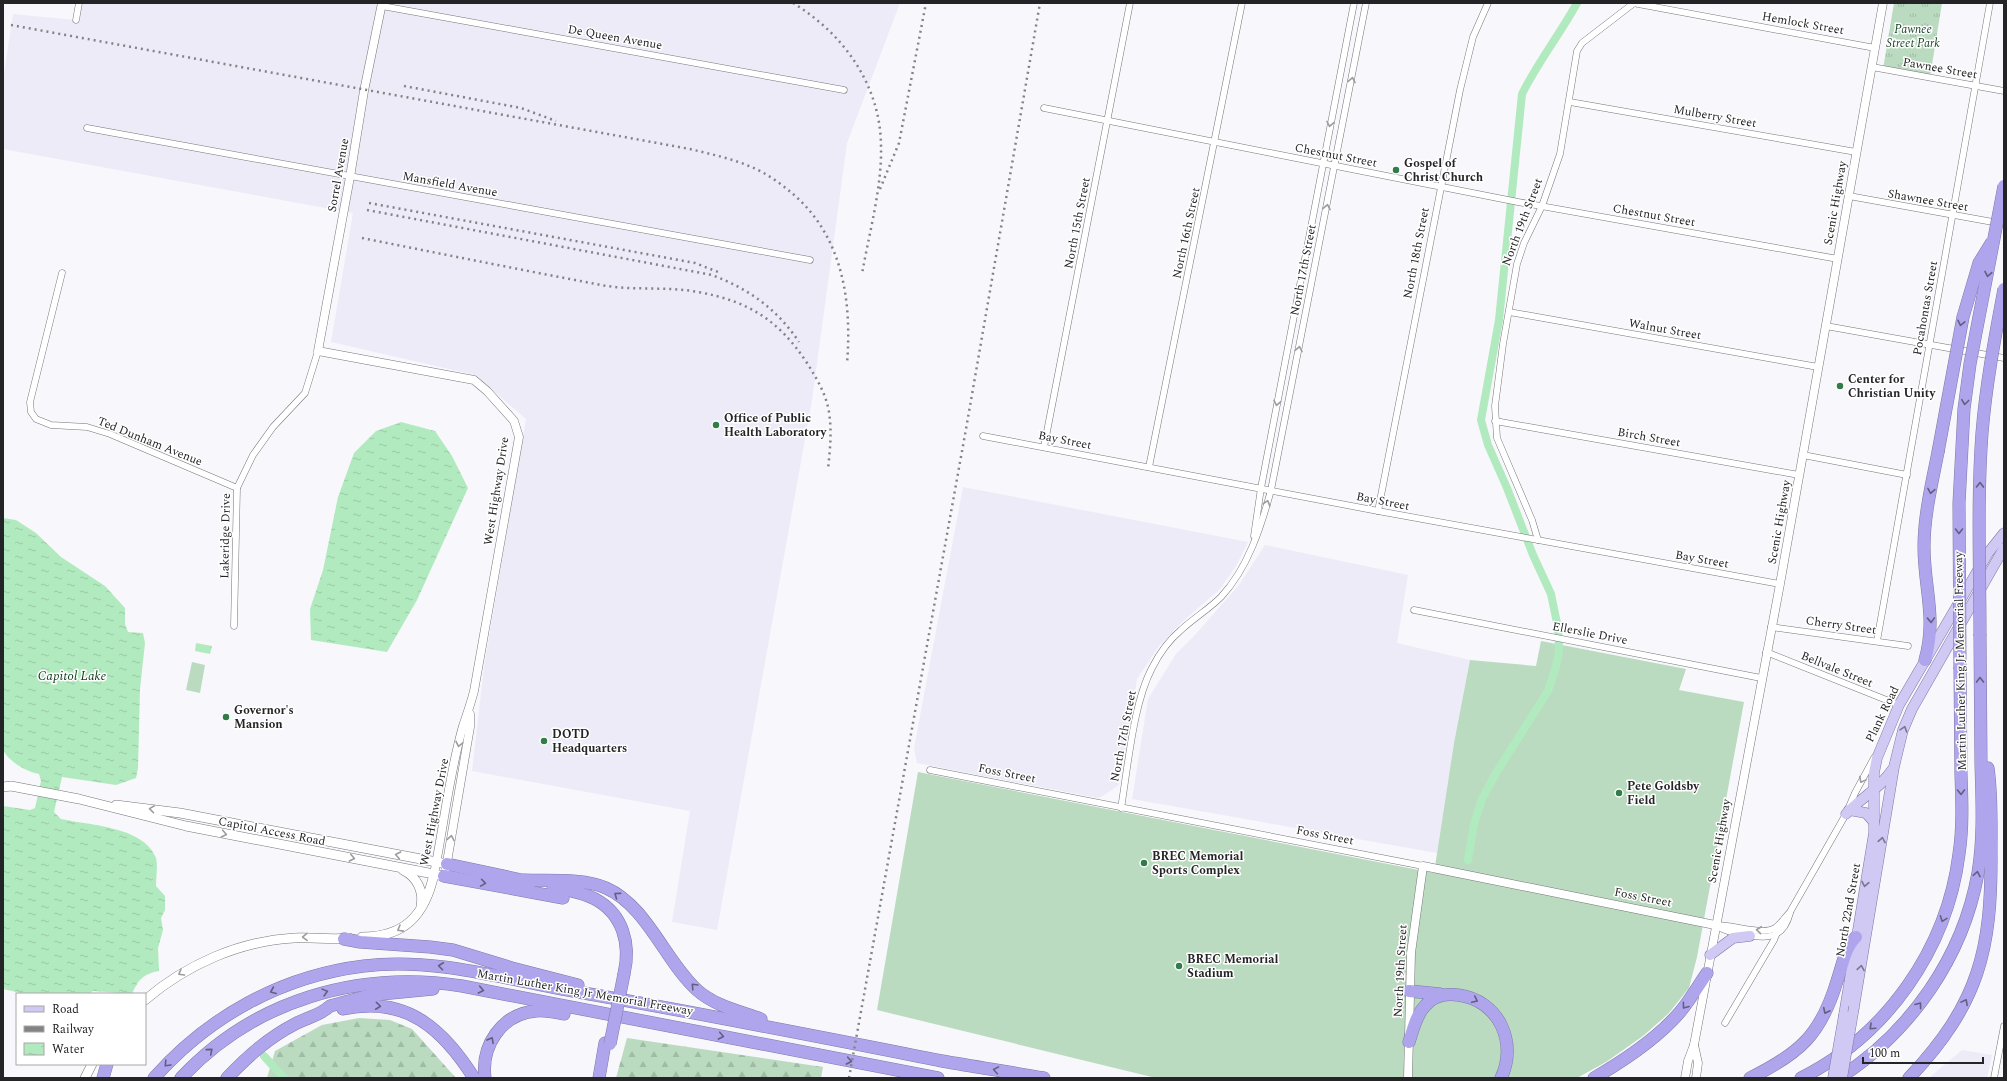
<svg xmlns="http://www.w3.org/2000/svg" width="2007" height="1081" font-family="Spectral,serif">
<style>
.built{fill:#ecebf7}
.grass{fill:url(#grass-tufts)}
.forest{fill:url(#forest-firs)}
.pitch{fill:#badbc0}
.water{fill:url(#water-ripples)}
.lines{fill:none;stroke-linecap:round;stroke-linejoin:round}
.canal{stroke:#b2eabf;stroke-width:8}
.minor-casing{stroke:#767579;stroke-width:7}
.tertiary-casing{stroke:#767579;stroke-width:9}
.secondary-casing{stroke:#767579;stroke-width:10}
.primary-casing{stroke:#7e78a7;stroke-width:11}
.motorway-casing{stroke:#7e78a7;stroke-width:13}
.minor{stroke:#fff;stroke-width:6}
.tertiary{stroke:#fff;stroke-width:8}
.secondary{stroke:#fff;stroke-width:9}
.primary{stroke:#cfc9f4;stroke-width:10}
.motorway{stroke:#afa5ed;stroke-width:12}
.rail{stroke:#838386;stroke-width:2.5;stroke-dasharray:2 4;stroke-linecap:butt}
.primary-bridge-casing{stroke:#7e78a7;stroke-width:11;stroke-linecap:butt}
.motorway-bridge-casing{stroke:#7e78a7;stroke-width:13;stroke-linecap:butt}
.primary-bridge{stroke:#cfc9f4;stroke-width:10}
.motorway-bridge{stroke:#afa5ed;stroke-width:12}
.oneway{stroke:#9c9c9d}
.oneway2{stroke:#635e80}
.oneway3{stroke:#7a768d}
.poi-dot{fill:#327c49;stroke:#fff;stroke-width:1.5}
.labels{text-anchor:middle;stroke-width:3;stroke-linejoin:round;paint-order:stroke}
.street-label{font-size:12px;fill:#242426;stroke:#fff}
.park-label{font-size:12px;font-style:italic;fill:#153d22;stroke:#fff}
.poi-label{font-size:12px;font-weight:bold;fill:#242426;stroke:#fff;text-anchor:start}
.water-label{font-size:13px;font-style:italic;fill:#0e381c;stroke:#fff}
</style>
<defs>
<pattern id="grass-tufts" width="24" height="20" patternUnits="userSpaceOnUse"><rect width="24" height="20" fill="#badbc0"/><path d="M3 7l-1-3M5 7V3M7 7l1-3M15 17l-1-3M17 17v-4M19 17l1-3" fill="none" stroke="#a0bca5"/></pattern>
<pattern id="forest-firs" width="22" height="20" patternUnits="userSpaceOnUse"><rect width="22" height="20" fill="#badbc0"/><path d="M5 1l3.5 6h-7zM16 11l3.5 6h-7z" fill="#a0bca5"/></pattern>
<pattern id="water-ripples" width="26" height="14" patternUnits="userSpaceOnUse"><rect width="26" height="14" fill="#b2eabf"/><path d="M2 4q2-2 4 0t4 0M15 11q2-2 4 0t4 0" fill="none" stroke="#99c9a4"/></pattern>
</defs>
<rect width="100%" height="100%" fill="#f8f7fb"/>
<g class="built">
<path d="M79,3H900L847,143L812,400L717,930L672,922L690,811L472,771L484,667L526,419L475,375L331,342L353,213L3,149V80L13,14L75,20Z"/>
<path d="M963,487L1248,542L1236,566L1220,589L1182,622L1159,646L1137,679L1119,785L1103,796L1098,798L917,763L914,748Z"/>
<path d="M1265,545L1408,575L1397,643L1470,660L1454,743L1437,853L1132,799L1148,699L1176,654L1194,636L1239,585Z"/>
<path d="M1962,1050L1992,1055L1987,1078H1929Z"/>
</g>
<path class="grass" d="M1894,3H1942L1930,77L1883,69Z"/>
<g class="forest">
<path d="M359,1018L390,1020L412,1029L456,1078H267L275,1051L322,1025Z"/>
<path d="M627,1038L823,1067L821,1078H616Z"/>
</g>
<g class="pitch">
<path d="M1541,641L1686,669L1679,690L1744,702L1697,957L1689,988L1668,1014L1643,1036L1606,1062L1577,1078H1156L877,1010L918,772L1434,873L1454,743L1470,660L1536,666Z"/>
<path d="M192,662L205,665L200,693L186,690Z"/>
</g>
<g class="water">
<path d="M401,422L435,431L452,456L468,488L417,600L387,652L311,640L310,609L323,570L338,497L354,453L376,431Z"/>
<path d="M3,518L16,520L36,533L61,557L105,586L125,608V624L128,632L143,633L145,643L140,689L138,768L136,778L116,785L62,777L54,812L61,819C89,825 145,827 156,858C158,865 156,878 156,886L165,896V910L161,918L163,930L158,948L159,971C143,974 138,980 132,994L93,991L89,994H25L3,989V806L30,810L35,808L41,781L39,774C27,772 9,762 3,750Z"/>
<path d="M196,643L212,646L210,654L195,651Z"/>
</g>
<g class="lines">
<g class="canal">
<path d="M1468,860L1474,824L1482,799L1496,773L1548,691L1556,667L1559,651L1558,628L1551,594L1533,555L1507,488L1488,445L1481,420L1499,320L1522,94C1538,62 1560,34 1577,3"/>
<path d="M264,1056L284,1078"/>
</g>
<g class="minor-casing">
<g id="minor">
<path d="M1633,3L1875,48"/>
<path d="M382,6L844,90"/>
<path d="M76,20L79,3"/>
<path d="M1872,67L2004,91"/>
<path d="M1570,102L1856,152"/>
<path d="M1044,108L1518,202L1838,259"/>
<path d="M87,128L810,260"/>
<path d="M1849,196L2004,224"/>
<path d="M62,273L30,402L31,412L36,419L51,425L87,427L110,434L237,488"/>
<path d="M1509,312L1818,367"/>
<path d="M1826,326L2004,358"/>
<path d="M1495,421L1799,475"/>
<path d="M983,436L1378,511L1780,584"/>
<path d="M1044,447L1130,3"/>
<path d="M1803,455L1907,475"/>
<path d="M1149,467L1242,3"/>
<path d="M1378,511L1460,90L1473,37L1488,3"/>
<path d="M1254,536L1261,488L1354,3"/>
<path d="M1538,540L1532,520L1497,438L1495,406L1503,344L1517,264L1524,243L1542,206L1560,154L1577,51L1582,43L1634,3"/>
<path d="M1414,610L1761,678"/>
<path d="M234,626L237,488L253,455L273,427L305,393L318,351"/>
<path d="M1771,627L1908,646"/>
<path d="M1877,641L1990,3"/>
<path d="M1766,652L1899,705"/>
<path d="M930,770L1423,866"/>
<path d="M1121,808C1128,767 1133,704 1152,668C1159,654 1169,640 1181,630C1194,618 1209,609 1221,597C1248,568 1261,527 1271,490L1366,3"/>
<path d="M1715,925C1731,924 1762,936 1775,928C1781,924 1785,917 1790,912L1846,814L1855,793L1874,758"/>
<path d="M1715,925C1724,931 1732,932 1742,934C1766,939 1783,940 1790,913"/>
<path d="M1725,1023L1774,940L1780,925"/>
<path d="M1994,1078L2004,1026"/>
</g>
</g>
<g class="tertiary-casing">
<g id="tertiary">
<path d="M382,3L364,91L350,177L318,351L474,380L487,391L514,421L519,437L474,691C471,703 467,714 463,726C449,774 444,825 434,874"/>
<path d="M446,868L470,727V714"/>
<path d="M1694,1045L1698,1063L1696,1078"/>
<path d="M1408,1078L1411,953L1423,866L1715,925"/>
<path d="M1685,1078L1688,1061L1694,1045L1780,584L1883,3"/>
</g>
</g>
<g class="secondary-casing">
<g id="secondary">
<path d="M3,787L11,786L79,799L186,826L444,876"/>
<path d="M116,805L180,813L447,864"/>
<path d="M403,870C417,877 424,891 421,906"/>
<path d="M362,937C405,937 425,915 434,874"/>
<path d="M145,1000C186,965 239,941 294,938C312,937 331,940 349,938"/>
<path d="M85,1078L92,1064"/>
</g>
</g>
<g class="primary-casing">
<g id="primary">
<path d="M1849,810L1866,813L1874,822"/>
<path d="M1846,814C1860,798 1880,789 1892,770"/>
<path d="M1710,955L1733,938L1750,936"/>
<path d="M1854,1007L1894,767L1903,730L1912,709L2004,548"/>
<path d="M1844,1015L1874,833V773L1877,758L1899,705L1988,553L2004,533"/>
</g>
</g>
<g class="motorway-casing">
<g id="motorway">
<path d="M1925,660C1937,618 1924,588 1924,547C1924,515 1932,483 1938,452"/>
<path d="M447,864L531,882"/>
<path d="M444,876L563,898"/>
<path d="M524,880C549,881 583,878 606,888C647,906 665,961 697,990C715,1006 739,1011 761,1019"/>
<path d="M553,887C567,890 582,892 595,899C623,914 631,944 624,974"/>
<path d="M344,939L360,942L430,947L453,950L512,968L578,985"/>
<path d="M1409,991L1440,994"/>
<path d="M343,1009C406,995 443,1029 474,1078"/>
<path d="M1409,1042C1413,1030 1416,1015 1425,1006C1433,996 1446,993 1458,995C1499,1000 1518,1043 1501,1078"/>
<path d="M103,1078L107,1064"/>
<path d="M154,1078C209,1016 282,976 364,966C436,957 507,980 578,992C699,1013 820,1037 942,1061C976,1067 1010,1072 1044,1078"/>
<path d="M181,1078C254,1000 358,970 462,986L938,1078"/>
<path d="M227,1078C248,1056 268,1038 295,1024C306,1018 321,1015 330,1006L371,995L433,989"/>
<path d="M485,1078C481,1046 501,1014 536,1011C545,1010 554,1012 564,1014"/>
<path d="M599,1078L605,1043"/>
<path d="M1594,1078C1625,1060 1657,1039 1680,1012C1690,1000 1698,986 1707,973"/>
<path d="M1750,1078C1799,1054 1821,1035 1837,981C1842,967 1845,947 1856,937"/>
<path d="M1801,1078C1887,1035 1947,949 1959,854C1963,828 1962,801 1961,775C1961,740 1960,704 1960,669"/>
<path d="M1839,1078C1911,1032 1963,957 1978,873C1984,837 1982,800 1981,764C1981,721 1980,679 1980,636"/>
<path d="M1909,1078C1979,1004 1992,950 1991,851C1991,823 1992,796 1988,768"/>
</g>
</g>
<use href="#minor" class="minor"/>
<use href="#tertiary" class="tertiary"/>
<use href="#secondary" class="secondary"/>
<use href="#primary" class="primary"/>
<use href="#motorway" class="motorway"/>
<g class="rail">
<path d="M793,3C844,34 881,86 881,147C882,187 869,234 862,274"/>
<path d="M11,25L690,149C710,154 730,158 749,166C765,172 780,183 793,194C843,237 852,301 847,364"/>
<path d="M404,86L521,108L556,121"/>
<path d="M880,189L899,143L926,3"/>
<path d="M369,203L695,263L718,272"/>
<path d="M367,210L712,275C749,289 777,309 799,342"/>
<path d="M362,238C442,254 522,270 601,285C633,291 666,286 698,292C748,301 779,320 807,363C817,379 826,394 829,412C832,432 830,450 828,469"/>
<path d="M849,1078L966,429L1040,3"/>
</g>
<g class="primary-bridge-casing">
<g id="primary-bridge">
<path d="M1833,1078L1844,1015"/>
<path d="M1842,1078L1854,1007"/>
</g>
</g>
<g class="motorway-bridge-casing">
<g id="motorway-bridge">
<path d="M1938,452L1963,317L1979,263L1992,242"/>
<path d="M1980,636C1980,569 1977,500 1982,433C1986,384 1995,337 2004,289"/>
<path d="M1960,669L1959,503L1964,409L1970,364L2004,186"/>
<path d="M610,1044L624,974"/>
</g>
</g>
<use href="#primary-bridge" class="primary-bridge"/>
<use href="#motorway-bridge" class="motorway-bridge"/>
</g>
<defs><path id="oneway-chevron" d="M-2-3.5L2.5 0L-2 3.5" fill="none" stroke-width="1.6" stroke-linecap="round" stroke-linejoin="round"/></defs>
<g class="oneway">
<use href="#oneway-chevron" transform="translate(1352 80) rotate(-79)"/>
<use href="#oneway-chevron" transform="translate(1330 124) rotate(101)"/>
<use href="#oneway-chevron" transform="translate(1327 207) rotate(-79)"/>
<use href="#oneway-chevron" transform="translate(1299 349) rotate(-79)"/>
<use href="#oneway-chevron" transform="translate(1277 403) rotate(101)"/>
<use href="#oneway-chevron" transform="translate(1267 503) rotate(-74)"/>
<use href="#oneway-chevron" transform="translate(459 744) rotate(102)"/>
<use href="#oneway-chevron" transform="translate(1862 780) rotate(118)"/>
<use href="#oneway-chevron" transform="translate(152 809) rotate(-172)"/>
<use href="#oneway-chevron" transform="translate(224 834) rotate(11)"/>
<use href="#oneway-chevron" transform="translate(451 838) rotate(-80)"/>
<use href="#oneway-chevron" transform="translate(398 855) rotate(-169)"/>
<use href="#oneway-chevron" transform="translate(352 858) rotate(11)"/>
<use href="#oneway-chevron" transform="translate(400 929) rotate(151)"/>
<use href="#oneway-chevron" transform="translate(1759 930) rotate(-174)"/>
<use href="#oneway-chevron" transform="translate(305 937) rotate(178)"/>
<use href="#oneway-chevron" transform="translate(181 973) rotate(150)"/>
</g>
<g class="oneway2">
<use href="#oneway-chevron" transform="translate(1988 274) rotate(101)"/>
<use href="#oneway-chevron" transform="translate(1961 323) rotate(102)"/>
<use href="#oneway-chevron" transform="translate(1965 402) rotate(97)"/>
<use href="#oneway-chevron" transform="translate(1980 485) rotate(-89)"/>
<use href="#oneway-chevron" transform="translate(1931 491) rotate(100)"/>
<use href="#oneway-chevron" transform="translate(1959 531) rotate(90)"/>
<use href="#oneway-chevron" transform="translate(1931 620) rotate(88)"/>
<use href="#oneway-chevron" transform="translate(1980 680) rotate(-91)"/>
<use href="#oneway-chevron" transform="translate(1961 792) rotate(89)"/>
<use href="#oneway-chevron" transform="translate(1977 874) rotate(-79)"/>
<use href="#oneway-chevron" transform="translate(483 883) rotate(9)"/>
<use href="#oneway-chevron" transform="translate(617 895) rotate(-144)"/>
<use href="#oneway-chevron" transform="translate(1943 919) rotate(111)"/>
<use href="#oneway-chevron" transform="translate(441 966) rotate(-173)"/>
<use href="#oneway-chevron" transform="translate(694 986) rotate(-134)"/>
<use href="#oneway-chevron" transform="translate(481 990) rotate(11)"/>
<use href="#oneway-chevron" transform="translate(273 991) rotate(157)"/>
<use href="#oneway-chevron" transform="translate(325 992) rotate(-15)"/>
<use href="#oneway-chevron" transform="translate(1475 1000) rotate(25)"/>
<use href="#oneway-chevron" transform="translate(1965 1002) rotate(-62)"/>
<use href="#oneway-chevron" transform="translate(1919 1005) rotate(-53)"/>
<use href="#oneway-chevron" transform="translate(378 1006) rotate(6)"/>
<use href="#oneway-chevron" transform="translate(1685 1006) rotate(127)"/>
<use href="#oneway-chevron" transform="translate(1826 1011) rotate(116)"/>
<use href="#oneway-chevron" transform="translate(1872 1027) rotate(137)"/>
<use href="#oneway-chevron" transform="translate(721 1036) rotate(11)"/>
<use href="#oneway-chevron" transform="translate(491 1040) rotate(-61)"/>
<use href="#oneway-chevron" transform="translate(210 1051) rotate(-40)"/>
<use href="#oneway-chevron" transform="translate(849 1061) rotate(11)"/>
<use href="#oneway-chevron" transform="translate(167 1064) rotate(133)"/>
<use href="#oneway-chevron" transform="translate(996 1070) rotate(-170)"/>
</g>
<g class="oneway3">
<use href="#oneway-chevron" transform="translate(1904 729) rotate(-72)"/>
<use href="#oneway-chevron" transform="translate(1882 840) rotate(-80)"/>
<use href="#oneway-chevron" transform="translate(1865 884) rotate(100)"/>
<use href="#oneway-chevron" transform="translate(1861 968) rotate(-81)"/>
</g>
<g class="poi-dot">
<circle cx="1396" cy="170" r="4"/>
<circle cx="1840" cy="386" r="4"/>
<circle cx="716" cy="425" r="4"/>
<circle cx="226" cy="717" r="4"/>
<circle cx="544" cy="741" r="4"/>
<circle cx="1619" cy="793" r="4"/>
<circle cx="1144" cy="863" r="4"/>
<circle cx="1179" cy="966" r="4"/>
</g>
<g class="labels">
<g class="street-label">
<text transform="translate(1803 23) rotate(10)" y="4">Hemlock Street</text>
<text transform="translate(615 37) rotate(10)" y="4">De Queen Avenue</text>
<text transform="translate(1940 68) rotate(10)" y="4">Pawnee Street</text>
<text transform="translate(1715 116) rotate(10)" y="4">Mulberry Street</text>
<text transform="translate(1336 155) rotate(11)" y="4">Chestnut Street</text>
<text transform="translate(338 175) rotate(-80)" y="4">Sorrel Avenue</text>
<text transform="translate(450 184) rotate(10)" y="4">Mansfield Avenue</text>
<text transform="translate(1928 200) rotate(10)" y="4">Shawnee Street</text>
<text transform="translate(1835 203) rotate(-80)" y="4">Scenic Highway</text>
<text transform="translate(1654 215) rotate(10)" y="4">Chestnut Street</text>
<text transform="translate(1522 222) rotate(-69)" y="4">North 19th Street</text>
<text transform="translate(1077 223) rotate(-79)" y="4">North 15th Street</text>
<text transform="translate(1186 233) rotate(-78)" y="4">North 16th Street</text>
<text transform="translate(1416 253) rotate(-79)" y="4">North 18th Street</text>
<text transform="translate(1303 270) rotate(-79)" y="4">North 17th Street</text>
<text transform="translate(1925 308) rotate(-80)" y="4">Pocahontas Street</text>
<text transform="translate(1665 329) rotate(10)" y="4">Walnut Street</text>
<text transform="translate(1649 437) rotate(10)" y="4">Birch Street</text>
<text transform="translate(1065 440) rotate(11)" y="4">Bay Street</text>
<text transform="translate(150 441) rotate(22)" y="4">Ted Dunham Avenue</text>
<text transform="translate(496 491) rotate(-81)" y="4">West Highway Drive</text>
<text transform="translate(1383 501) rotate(11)" y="4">Bay Street</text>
<text transform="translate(1779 522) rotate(-80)" y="4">Scenic Highway</text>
<text transform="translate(225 536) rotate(-89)" y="4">Lakeridge Drive</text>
<text transform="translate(1702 559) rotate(10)" y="4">Bay Street</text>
<text transform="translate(1841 625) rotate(8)" y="4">Cherry Street</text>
<text transform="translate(1590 633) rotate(11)" y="4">Ellerslie Drive</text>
<text transform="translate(1960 661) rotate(-91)" y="4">Martin Luther King Jr Memorial Freeway</text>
<text transform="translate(1837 669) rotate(22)" y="4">Bellvale Street</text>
<text transform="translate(1882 714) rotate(-64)" y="4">Plank Road</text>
<text transform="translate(1123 736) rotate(-79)" y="4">North 17th Street</text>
<text transform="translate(1007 773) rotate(11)" y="4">Foss Street</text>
<text transform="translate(434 812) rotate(-79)" y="4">West Highway Drive</text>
<text transform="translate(272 831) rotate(11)" y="4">Capitol Access Road</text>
<text transform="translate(1325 835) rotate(11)" y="4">Foss Street</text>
<text transform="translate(1719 841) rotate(-80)" y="4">Scenic Highway</text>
<text transform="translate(1643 897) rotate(11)" y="4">Foss Street</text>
<text transform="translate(1848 910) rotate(-80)" y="4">North 22nd Street</text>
<text transform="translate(1400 971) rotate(-87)" y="4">North 19th Street</text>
<text transform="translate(585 992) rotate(10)" y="4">Martin Luther King Jr Memorial Freeway</text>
</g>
<g class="park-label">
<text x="1913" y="33">Pawnee<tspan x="1913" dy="14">Street Park</tspan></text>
</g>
<g class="poi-label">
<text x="1404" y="167">Gospel of<tspan x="1404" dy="14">Christ Church</tspan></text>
<text x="1848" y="383">Center for<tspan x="1848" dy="14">Christian Unity</tspan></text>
<text x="724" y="422">Office of Public<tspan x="724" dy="14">Health Laboratory</tspan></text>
<text x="234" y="714">Governor's<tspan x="234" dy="14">Mansion</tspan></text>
<text x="552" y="738">DOTD<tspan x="552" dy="14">Headquarters</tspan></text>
<text x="1627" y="790">Pete Goldsby<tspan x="1627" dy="14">Field</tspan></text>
<text x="1152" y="860">BREC Memorial<tspan x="1152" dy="14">Sports Complex</tspan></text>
<text x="1187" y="963">BREC Memorial<tspan x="1187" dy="14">Stadium</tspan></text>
</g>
<g class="water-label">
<text x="72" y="680">Capitol Lake</text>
</g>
</g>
<rect width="2007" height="1081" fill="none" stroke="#242426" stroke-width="8"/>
<rect x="16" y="993" width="130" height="72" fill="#ffffff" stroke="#a7a7a8"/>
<rect x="24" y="1006" width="20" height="6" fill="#cfc9f4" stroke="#a7a7a8"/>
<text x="52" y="1013" font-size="12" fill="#242426">Road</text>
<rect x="24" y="1026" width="20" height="6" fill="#838386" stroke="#a7a7a8"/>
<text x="52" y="1033" font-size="12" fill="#242426">Railway</text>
<rect x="24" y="1043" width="20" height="12" fill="url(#water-ripples)" stroke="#a7a7a8"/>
<text x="52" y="1053" font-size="12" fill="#242426">Water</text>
<path d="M1863 1057v6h120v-6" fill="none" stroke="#242426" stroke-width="2"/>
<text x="1869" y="1057" font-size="12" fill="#242426" stroke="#ffffff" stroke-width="3" paint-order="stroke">100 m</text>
</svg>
